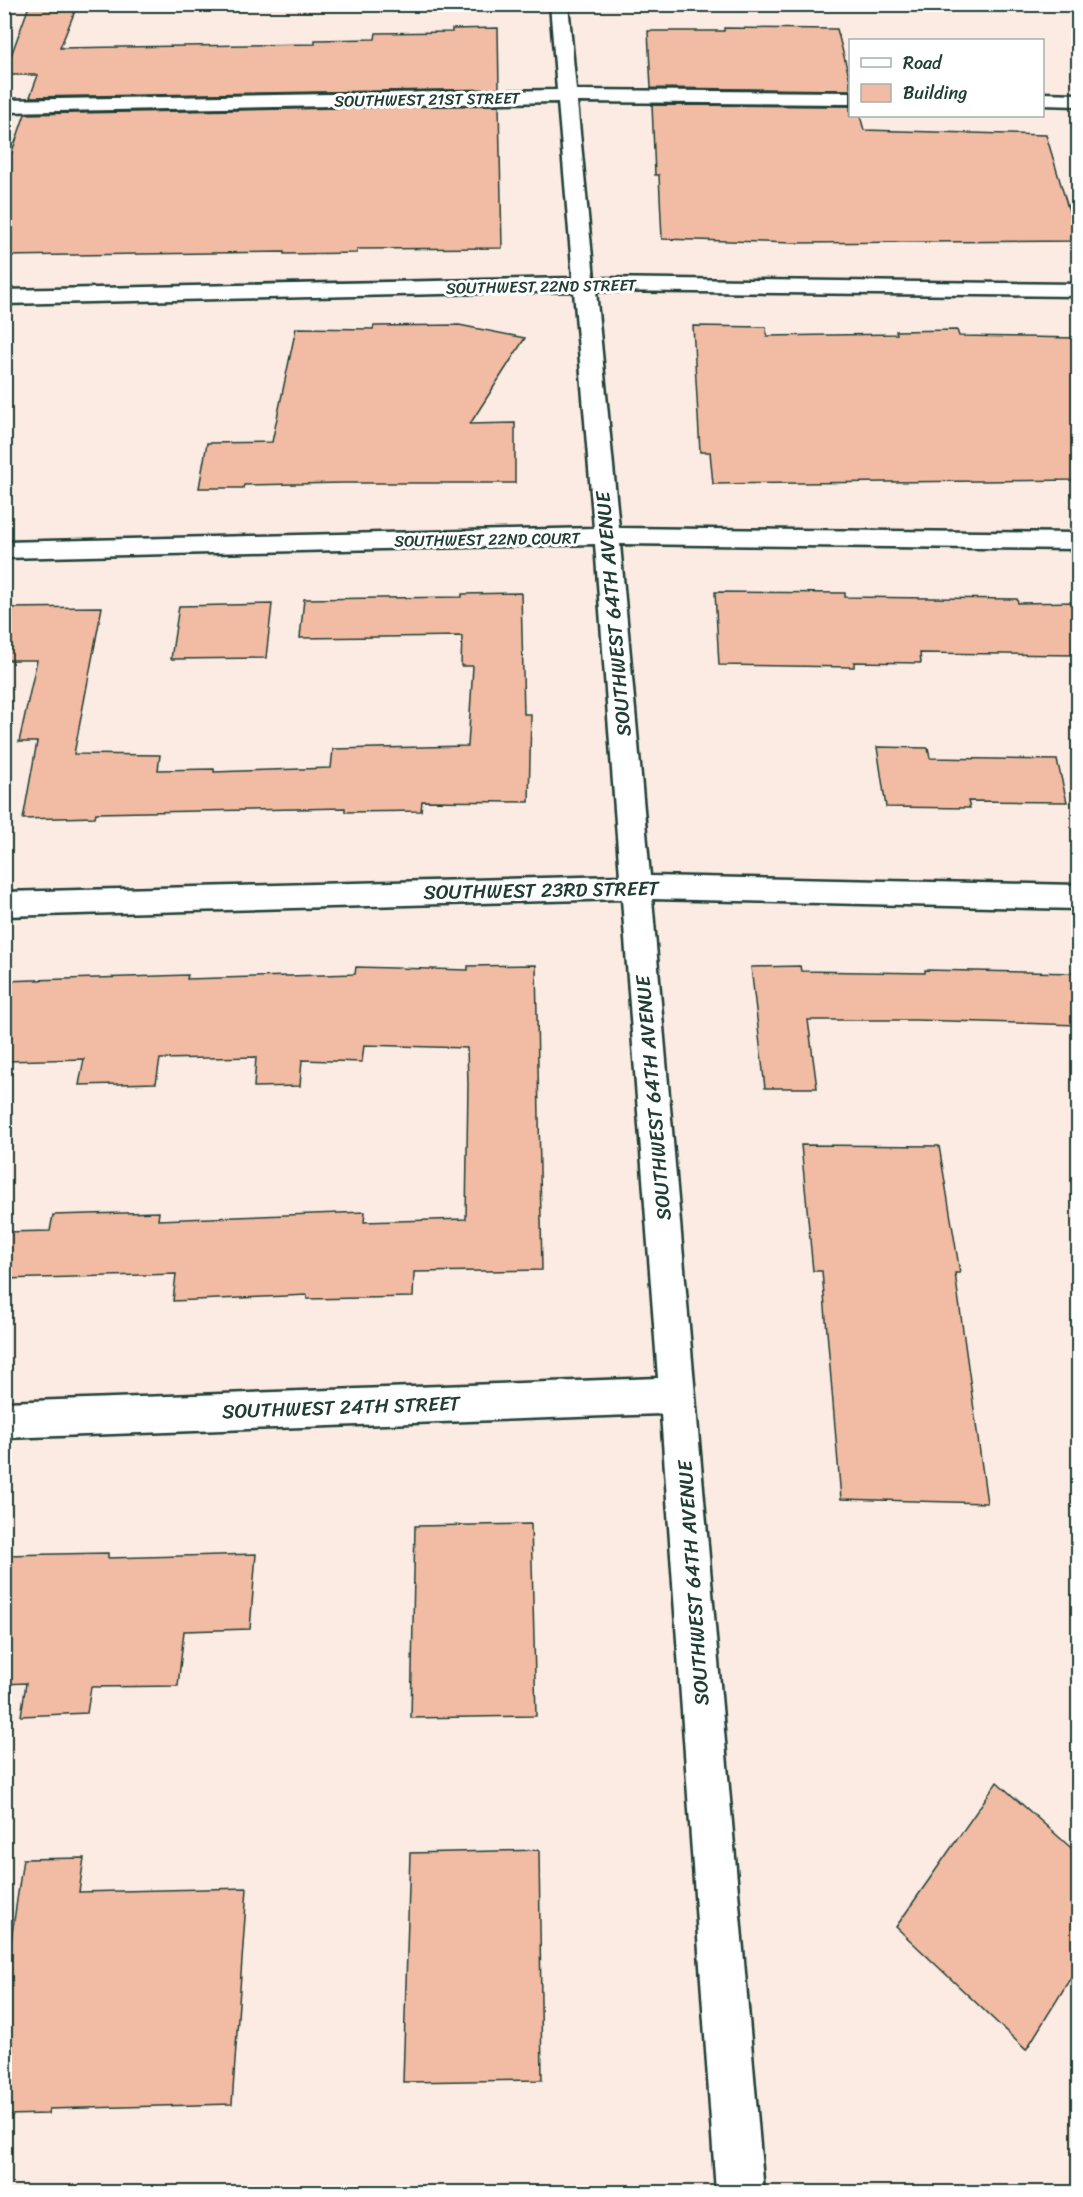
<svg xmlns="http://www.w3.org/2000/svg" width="1083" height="2197" font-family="Sriracha,sans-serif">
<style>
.building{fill:#f1bca3;stroke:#1f3d34;stroke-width:1.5}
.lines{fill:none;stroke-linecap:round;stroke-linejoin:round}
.minor-casing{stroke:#1f3d34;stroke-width:5}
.minor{fill:#fff;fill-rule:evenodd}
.labels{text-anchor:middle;stroke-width:6;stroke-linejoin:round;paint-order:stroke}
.far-street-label{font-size:16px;fill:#1f3d34;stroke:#fff}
.street-label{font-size:20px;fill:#1f3d34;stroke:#fff}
</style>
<rect width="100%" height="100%" fill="#fbebe3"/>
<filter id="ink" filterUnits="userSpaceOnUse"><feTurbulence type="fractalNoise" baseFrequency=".0167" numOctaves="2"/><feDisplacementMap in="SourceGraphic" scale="12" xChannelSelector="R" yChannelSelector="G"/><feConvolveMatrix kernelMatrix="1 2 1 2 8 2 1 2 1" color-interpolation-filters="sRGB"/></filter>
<g filter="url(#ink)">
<g class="building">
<path d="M29,6H77L60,48L315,44V40L375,39L376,33L452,32V29L498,28L499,89L30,97L38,75H4Z"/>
<path d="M724,28L837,29L850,80V90L651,88L648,31H724Z"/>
<path d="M499,105L502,248L357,249V253L284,254V252L4,256V175L25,114Z"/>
<path d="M652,105L850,106V116H860L864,130L1046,135L1078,241L792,243L662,239L659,175H655Z"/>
<path d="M459,325L525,338L470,424L515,423V483H343L244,485L243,488H199L207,443L272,442L296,328L373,329L374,326Z"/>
<path d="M693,326L766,327L767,336L897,334L896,331L957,330L959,336L1078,338V480L713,484L710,452H700Z"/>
<path d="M715,592L845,593V597L1017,599L1018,603L1078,602V655L920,653L921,663L854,662V667L719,665Z"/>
<path d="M521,593L524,714H531L529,802L422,801L421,811L345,812V808L96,813L95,817L23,819L37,742H19L37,660H4V608L102,607L74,754L160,755L158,770L214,769V772L331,768L333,749L468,746L473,666H461L462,636L300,638L304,599L462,597V594Z"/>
<path d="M272,604L266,658L171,659L179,606Z"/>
<path d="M877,747L928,748L930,758L1057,760L1067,802L968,801L970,808L886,807Z"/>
<path d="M536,965L542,1270L414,1272L413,1297L307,1299V1295L173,1301L176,1274L4,1279V1232L50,1231L53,1215L159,1212L158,1220L365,1212L364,1222L466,1219L468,1084L467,1048L364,1045L362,1062L302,1060L300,1086L254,1087L256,1057L160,1059L156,1083L79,1085L84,1059L4,1061V981L188,975L187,979L355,974L356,967L468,970V966Z"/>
<path d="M800,966L801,971L925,973V970L1078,973V1025L916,1020H808L817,1088H765L751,967Z"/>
<path d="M801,1145L939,1146L960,1273H955L987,1503L841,1499L822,1271H813Z"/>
<path d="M531,1524L536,1716L411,1718L415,1526Z"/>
<path d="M108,1553V1558L256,1554L250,1629L184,1631L178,1686L91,1687L87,1713L21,1716L26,1683L4,1684V1555Z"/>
<path d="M997,1782L1078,1854V1966L1026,2050L896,1927Z"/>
<path d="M539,1850L542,2080L403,2082L410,1853Z"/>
<path d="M84,1858L79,1892L247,1888L232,2104L49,2109L48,2114L4,2115V1948H10L23,1859Z"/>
</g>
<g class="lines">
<g class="minor-casing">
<g id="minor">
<path d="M550,4H568L576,90L850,92V104L577,102L594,278L1078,284V296L596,291L619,528L1078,533V549L620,544L650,876L1078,885V909L652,899L764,2192H716L661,1414L4,1438V1402L658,1378L622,899L4,916V892L620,876L595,544L4,558V542L594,528L574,291L4,304V290L573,278L558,102L4,112V100L557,90Z"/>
<path d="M1042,93L1078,94V106L1042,105Z"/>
</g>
</g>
<use href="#minor" class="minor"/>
</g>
</g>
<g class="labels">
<g class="far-street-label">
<text transform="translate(427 99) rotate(-1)" y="6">SOUTHWEST 21ST STREET</text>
<text transform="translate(541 286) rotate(-1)" y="6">SOUTHWEST 22ND STREET</text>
<text transform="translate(487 539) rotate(-1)" y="6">SOUTHWEST 22ND COURT</text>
</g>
<g class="street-label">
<text transform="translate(613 614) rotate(-95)" y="7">SOUTHWEST 64TH AVENUE</text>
<text transform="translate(541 890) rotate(-1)" y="7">SOUTHWEST 23RD STREET</text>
<text transform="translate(653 1098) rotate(-95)" y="7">SOUTHWEST 64TH AVENUE</text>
<text transform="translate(341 1407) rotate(-2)" y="7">SOUTHWEST 24TH STREET</text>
<text transform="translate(693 1583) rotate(-94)" y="7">SOUTHWEST 64TH AVENUE</text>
</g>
</g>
<rect width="1083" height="2197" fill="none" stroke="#fff" stroke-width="24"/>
<rect x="12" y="12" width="1059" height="2173" fill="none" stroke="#1f3d34" stroke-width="2" filter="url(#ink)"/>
<rect x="849" y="39" width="195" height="78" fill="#ffffff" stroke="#a5b1ae" stroke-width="1.5"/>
<rect x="861" y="58" width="30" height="9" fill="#ffffff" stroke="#a5b1ae" stroke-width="1.5"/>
<text x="903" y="69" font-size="18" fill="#1f3d34">Road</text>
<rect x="861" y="84" width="30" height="18" fill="#f1bca3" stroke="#a5b1ae" stroke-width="1.5"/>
<text x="903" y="99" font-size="18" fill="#1f3d34">Building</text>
</svg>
